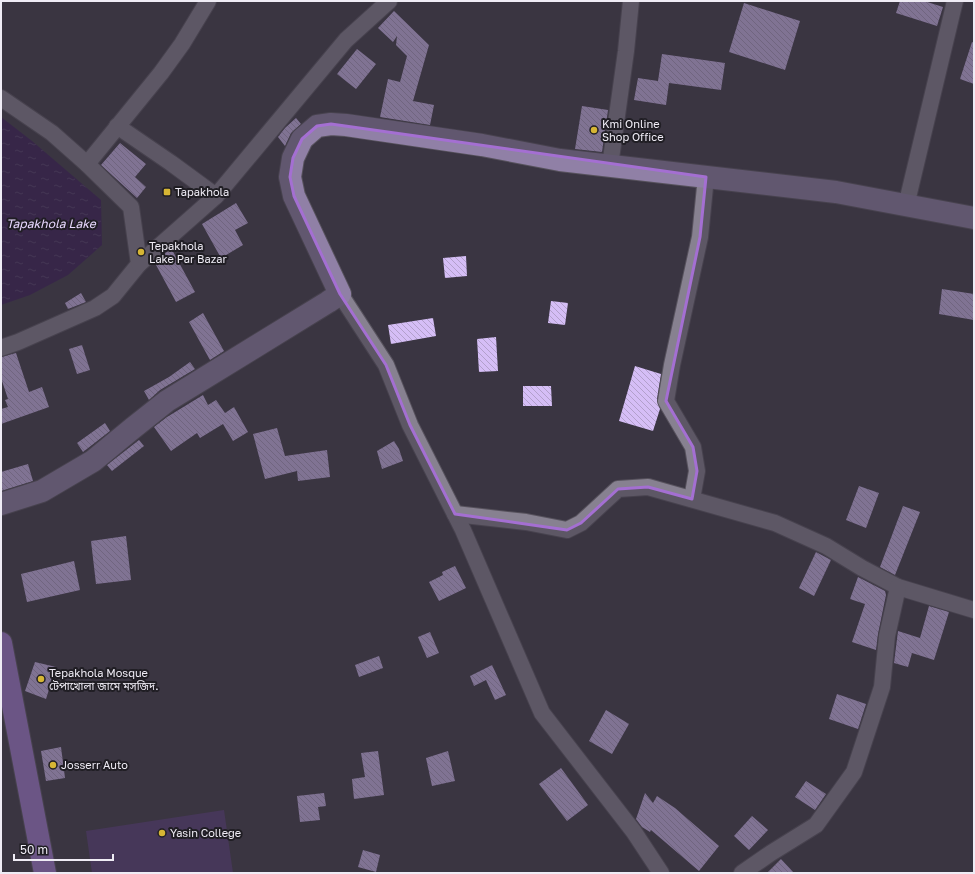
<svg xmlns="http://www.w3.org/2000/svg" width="975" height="874" font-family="'Golos Text','Noto Sans Bengali',sans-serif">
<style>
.green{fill:#563b75}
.water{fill:url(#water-ripples)}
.building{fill:url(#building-back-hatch)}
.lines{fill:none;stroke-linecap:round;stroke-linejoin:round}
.street-casing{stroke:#57525d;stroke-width:18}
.secondary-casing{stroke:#57525d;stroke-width:24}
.highway-casing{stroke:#57525d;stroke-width:24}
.street{stroke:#878190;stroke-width:16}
.secondary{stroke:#9080a6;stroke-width:22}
.highway{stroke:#a67cd8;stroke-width:22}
.marked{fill:none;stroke:#a46fd2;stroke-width:3;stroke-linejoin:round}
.poi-dot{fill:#d6b534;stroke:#201e24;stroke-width:1.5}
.labels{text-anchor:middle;stroke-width:4;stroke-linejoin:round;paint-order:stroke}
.poi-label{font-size:11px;fill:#efecf5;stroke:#201e24;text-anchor:start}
.water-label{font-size:12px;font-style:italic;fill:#e8d8fe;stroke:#201e24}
</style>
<defs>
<pattern id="water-ripples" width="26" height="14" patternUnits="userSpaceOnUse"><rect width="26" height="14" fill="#331650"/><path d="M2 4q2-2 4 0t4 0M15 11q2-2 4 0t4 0" fill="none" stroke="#51386a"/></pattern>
<pattern id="building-back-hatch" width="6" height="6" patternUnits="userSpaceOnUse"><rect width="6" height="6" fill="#d5bef6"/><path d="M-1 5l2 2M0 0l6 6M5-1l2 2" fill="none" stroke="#b2a0cb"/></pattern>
</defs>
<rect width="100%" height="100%" fill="#3a3542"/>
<path class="green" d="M224,810L233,873H92L86,831Z"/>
<path class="water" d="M1,117L32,141L101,200L102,245L68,275L30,295L1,305Z"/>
<g class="building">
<path d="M900,1H924L943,7L937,26L896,13Z"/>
<path d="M744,3L800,21L785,70L729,52Z"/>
<path d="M394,11L429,45L413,101L434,105L430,125L380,117L388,79L400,82L407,56L396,45L397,36L393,42L378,28Z"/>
<path d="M972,42H974V84L960,79Z"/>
<path d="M357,49L376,64L356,89L337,74Z"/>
<path d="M662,54L725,63L721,90L669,83L666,105L634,100L638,78L658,81Z"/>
<path d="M582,106L608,110L602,152L575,149Z"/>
<path d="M296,118L301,124L291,133L285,146L278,137L285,128Z"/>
<path d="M120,143L146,164L135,177L146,187L137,198L101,165Z"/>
<path d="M236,203L248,223L235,230L243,245L221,258L202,224Z"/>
<path d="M171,248L195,292L176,302L155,263Z"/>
<path d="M466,256L467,276L445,278L443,258Z"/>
<path d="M942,289L974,294V320L939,314Z"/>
<path d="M81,293L86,302L68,309L65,303Z"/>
<path d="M551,301L568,303L565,325L548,323Z"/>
<path d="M203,313L224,351L210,360L189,322Z"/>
<path d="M433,318L436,336L391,344L388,325Z"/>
<path d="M496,337L498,371L479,372L477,339Z"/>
<path d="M82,345L90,370L77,374L69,349Z"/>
<path d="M16,353L29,392L42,387L49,407L1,424V409L8,407L5,400L8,399L1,378V357Z"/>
<path d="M190,362L195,369L160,390L149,400L144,391L169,377Z"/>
<path d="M635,366L661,374L657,399L660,409L653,431L619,421Z"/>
<path d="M523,386H551L552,406H523Z"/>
<path d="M203,395L208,405L216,400L225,413L234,407L248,432L233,441L223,424L200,438L197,433L171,451L154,427L167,417Z"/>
<path d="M105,423L110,431L83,452L77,443Z"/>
<path d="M277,428L285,456L327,450L330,477L298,481L297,471L265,479L253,434Z"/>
<path d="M139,440L144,446L112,471L107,465Z"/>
<path d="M394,441L399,449L403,461L382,469L377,451Z"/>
<path d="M28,464L33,481L1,491V472Z"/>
<path d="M859,486L879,493L866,528L846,520Z"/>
<path d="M903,506L920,512L895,575L880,567Z"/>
<path d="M126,536L131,580L96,584L91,541Z"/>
<path d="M816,552L831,560L814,596L799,588Z"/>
<path d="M74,561L80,590L27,602L21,574Z"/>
<path d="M455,566L466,588L439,601L429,582L443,575L442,572Z"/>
<path d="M858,577L885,591L886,595L878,634L876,650L852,642L865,604L850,599Z"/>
<path d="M929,606L949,612L934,660L912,653L908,667L894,663L898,631L920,638Z"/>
<path d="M430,632L439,653L427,658L418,637Z"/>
<path d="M379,656L383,668L359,677L355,665Z"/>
<path d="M35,662L56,667L46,699L25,691Z"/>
<path d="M492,665L506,695L495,700L486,680L474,686L470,676Z"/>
<path d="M837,694L866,704L858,729L829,719Z"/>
<path d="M606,710L629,724L612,754L589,741Z"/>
<path d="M61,747L65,778L46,781L41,751Z"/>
<path d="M378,751L384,795L354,799L352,779L365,777L361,753Z"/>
<path d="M448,751L455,781L432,786L426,758Z"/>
<path d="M561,768L588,805L567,821L539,784Z"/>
<path d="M806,781L826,794L815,810L795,797Z"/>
<path d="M324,793L326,806L318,807L320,820L300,822L297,796Z"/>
<path d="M645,793L653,803L657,796L675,808L719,846L699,871L651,830L650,832L642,827L636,819Z"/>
<path d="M752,816L768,830L749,850L734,836Z"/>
<path d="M363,850L380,855L376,872L358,867Z"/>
<path d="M781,859L794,873H767Z"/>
</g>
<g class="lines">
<g class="street-casing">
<g id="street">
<path d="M1,98L52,133L87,164L131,207L139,264L113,296L95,308L18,342L1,348"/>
<path d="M117,126L171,163L216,196"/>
<path d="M87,164L161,73L182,44L208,1"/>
<path d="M610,166L626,51L631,1"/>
<path d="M906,206L955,1"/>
<path d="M139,264L216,196L346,40L389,1"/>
<path d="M340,294L386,365L410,425L463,530L542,713L634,832L661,873"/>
<path d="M692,499L697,471L693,447L666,401L672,365L700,237L706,177"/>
<path d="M455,514L526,522L567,530L581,523L618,489L648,487L775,523L826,546L862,568L898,587L974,610"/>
<path d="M742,873L771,853L816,825L854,772L882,687L887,636L898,587"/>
</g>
</g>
<g class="secondary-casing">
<path id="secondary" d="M1,504L42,491L93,461L133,428L167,401L328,302L340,294L294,196L290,177L293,158L302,139L317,126L331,124L346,125L482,145L560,160L836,192L974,218"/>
</g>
<g class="highway-casing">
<path id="highway" d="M1,643L45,873"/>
</g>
<use href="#street" class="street"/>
<use href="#secondary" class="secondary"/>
<use href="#highway" class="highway"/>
</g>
<path d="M0 0H975V874H0ZM331,124L706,177L700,237L666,401L693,447L697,471L692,499L648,487L618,489L581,523L567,530L455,514L410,425L386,365L340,294L294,196L290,177L293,158L302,139L317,126Z" fill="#3a3542" fill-opacity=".55" fill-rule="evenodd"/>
<path class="marked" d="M331,124L706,177L700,237L666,401L693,447L697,471L692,499L648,487L618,489L581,523L567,530L455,514L410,425L386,365L340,294L294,196L290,177L293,158L302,139L317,126Z"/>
<g class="poi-dot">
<circle cx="594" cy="130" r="4"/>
<rect x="163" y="188" width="8" height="8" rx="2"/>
<circle cx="141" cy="252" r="4"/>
<circle cx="41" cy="679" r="4"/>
<circle cx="53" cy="765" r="4"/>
<circle cx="162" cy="833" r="4"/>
</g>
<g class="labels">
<g class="poi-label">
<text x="602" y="128">Kmi Online<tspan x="602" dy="13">Shop Office</tspan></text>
<text x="175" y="196">Tapakhola</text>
<text x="149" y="250">Tepakhola<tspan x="149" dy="13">Lake Par Bazar</tspan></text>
<text x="49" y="677">Tepakhola Mosque<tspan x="49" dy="13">টেপাখোলা জামে মসজিদ.</tspan></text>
<text x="61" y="769">Josserr Auto</text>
<text x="170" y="837">Yasin College</text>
</g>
<g class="water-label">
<text x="51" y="228">Tapakhola Lake</text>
</g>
</g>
<rect width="975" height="874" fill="none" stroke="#efecf5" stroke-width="4"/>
<path d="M14 854v6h99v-6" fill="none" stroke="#efecf5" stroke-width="2"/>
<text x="20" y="854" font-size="12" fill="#efecf5" stroke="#201e24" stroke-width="3" paint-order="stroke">50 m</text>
</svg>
